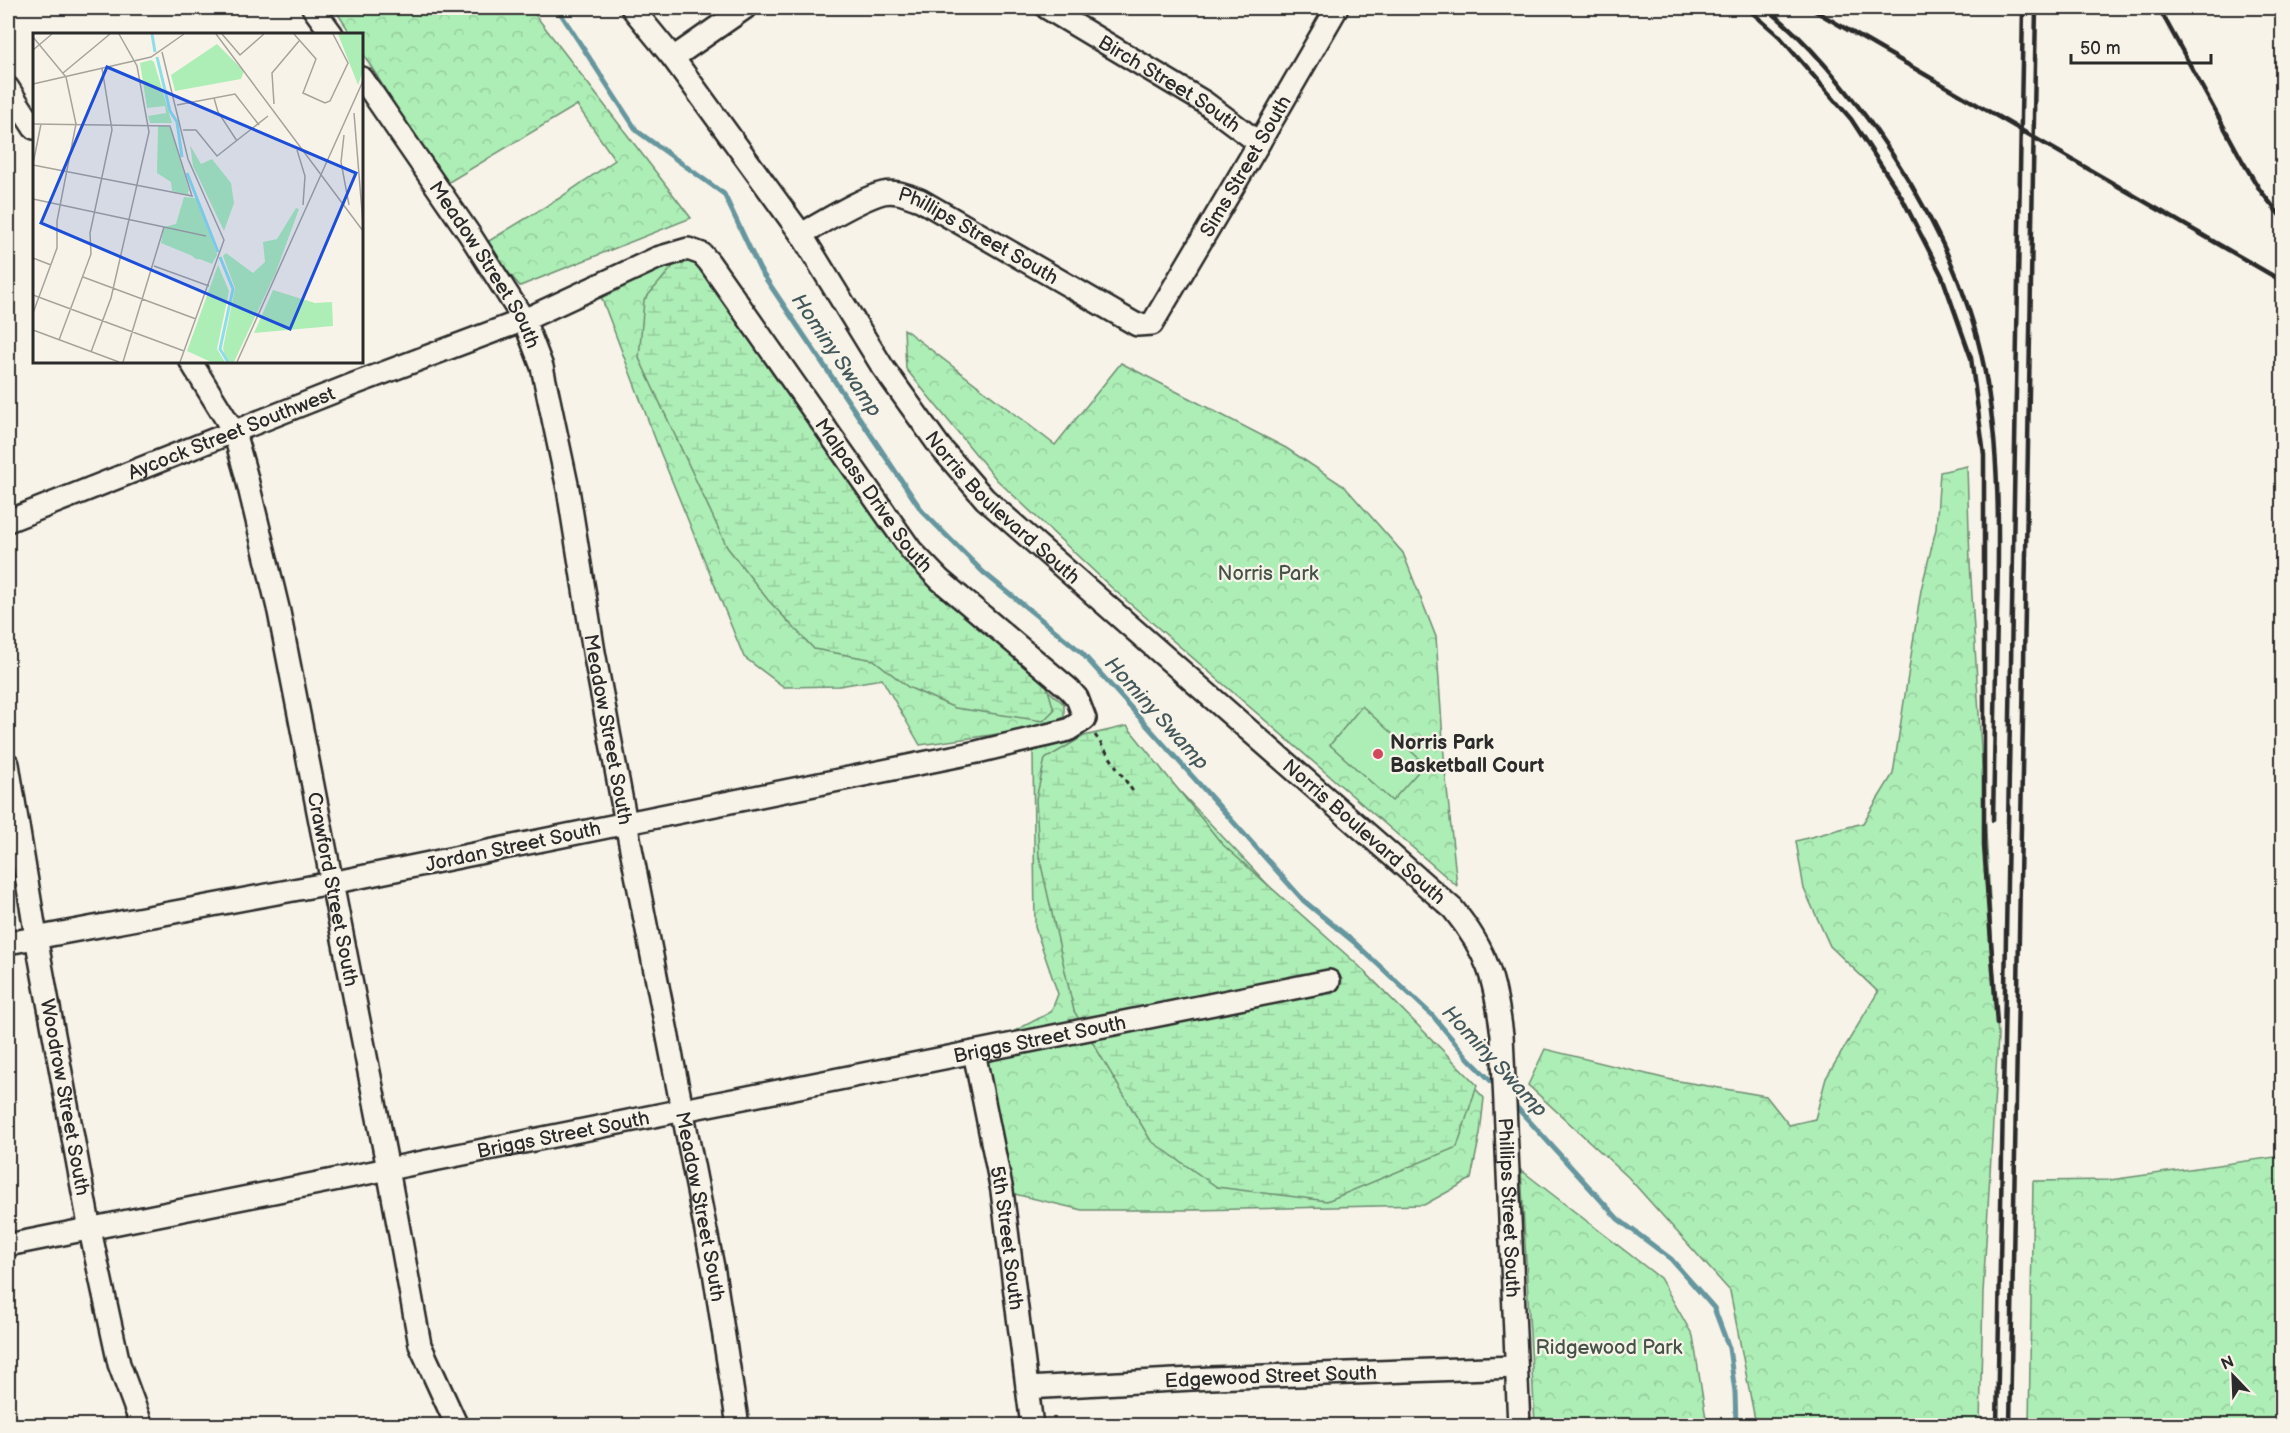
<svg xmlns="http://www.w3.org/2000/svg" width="2290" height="1433" font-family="'Balsamiq Sans',sans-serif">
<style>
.forest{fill:url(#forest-crowns);stroke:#6c8c70;stroke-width:1.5}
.wetland{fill:url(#wetland-marsh);stroke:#6c8c70;stroke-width:1.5}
.pitch{fill:#adeeb6;stroke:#6c8c70;stroke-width:1.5}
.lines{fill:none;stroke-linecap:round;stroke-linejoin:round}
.stream{stroke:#66969e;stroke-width:5}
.street-casing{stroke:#2b2b2b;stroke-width:26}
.path{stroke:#2b2b2b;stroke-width:3;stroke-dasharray:4.5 4.5;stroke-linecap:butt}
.street{stroke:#f7f3e8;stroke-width:21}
.rail{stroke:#2b2b2b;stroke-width:4.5}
.poi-dot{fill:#d1495b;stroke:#f7f3e8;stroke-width:2}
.labels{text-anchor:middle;stroke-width:4.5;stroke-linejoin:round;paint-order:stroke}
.street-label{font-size:20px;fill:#2b2b2b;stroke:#f7f3e8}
.park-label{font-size:20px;fill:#455247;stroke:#f7f3e8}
.poi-label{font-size:20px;font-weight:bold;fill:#2b2b2b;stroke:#f7f3e8;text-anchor:start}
.water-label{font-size:21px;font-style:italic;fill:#44585b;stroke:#f7f3e8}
.inset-river{fill:none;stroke:#8edeea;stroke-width:3}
.inset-road{fill:none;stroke:#a5a39c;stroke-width:1.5}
.view{fill:#1d4ed8;fill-opacity:0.15;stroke:#1d4ed8;stroke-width:3}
.inset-edge{fill:none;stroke:#2b2b2b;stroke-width:3}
</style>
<defs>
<pattern id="forest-crowns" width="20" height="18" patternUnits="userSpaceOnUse" patternTransform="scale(1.5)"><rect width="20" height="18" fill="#adeeb6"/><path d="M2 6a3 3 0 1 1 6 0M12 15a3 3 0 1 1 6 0" fill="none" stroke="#95cc9d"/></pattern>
<pattern id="wetland-marsh" width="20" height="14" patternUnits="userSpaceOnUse" patternTransform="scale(1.5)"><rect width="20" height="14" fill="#adeeb6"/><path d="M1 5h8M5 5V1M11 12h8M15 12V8" fill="none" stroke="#95cc9d"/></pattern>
</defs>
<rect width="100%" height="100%" fill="#f7f3e8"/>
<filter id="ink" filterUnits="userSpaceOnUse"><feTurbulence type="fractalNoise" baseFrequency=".0167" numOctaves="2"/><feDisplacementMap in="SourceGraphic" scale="12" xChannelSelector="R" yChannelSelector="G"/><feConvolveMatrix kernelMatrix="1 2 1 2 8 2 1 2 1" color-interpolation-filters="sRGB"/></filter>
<g filter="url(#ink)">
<g class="forest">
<path d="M334,8H530L691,218L520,286L484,244L558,199L615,160L577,105L444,185L362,52V34H351Z"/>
<path d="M680,250L989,640L1064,704V717L1041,728L920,745L882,679L839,686L784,687L744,657L661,454L597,286Z"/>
<path d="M904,329L1055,445L1121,363L1286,448L1345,487L1403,553L1436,637L1445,770L1457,886L1112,588L997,480L906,369Z"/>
<path d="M1967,466L1970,562L1998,1036L1983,1293L1980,1425H1756L1730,1291L1628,1177L1528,1085L1545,1049L1667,1079L1766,1096L1789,1125L1815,1119L1826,1078L1878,992L1830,946L1804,889L1796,841L1863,823L1893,774L1921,590L1936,529L1940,472Z"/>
<path d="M1120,728L1271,888L1367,974L1415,1023L1484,1098L1480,1134L1471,1179L1424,1205L1193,1210H1082L1002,1191L974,1052L1051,1012L1058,994L1035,927L1033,751Z"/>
<path d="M2282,1156V1425H2029L2033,1181L2110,1180Z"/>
<path d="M1521,1170L1660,1278L1693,1336L1707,1425H1535Z"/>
</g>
<g class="wetland">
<path d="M688,249L918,558L1046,683L1054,710L1043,721L955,708L908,687L874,660L814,649L768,600L727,547L639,358L644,300Z"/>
<path d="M1127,726L1222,844L1359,966L1477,1085L1457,1147L1327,1201L1217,1187L1151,1141L1074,1011L1039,856L1036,799L1045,759L1084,736Z"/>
</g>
<path class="pitch" d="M1362,706L1425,764L1392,801L1330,745Z"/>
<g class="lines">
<g class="stream">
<path d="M557,8L637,131L724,194L760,270L922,511L983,572L1081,652L1304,901L1354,942L1432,1015L1469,1059L1497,1087"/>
<path d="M1512,1102L1618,1219L1671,1259L1714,1308L1729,1348L1735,1392L1736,1426"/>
</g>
<g class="street-casing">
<g id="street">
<path d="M313,8L332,34"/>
<path id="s1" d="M632,8L673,58L801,234L882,366L940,447L985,499L1453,909C1488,952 1495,980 1502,1035L1519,1426"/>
<path id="s2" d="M1047,8L1204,102L1259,143"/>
<path d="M673,58L745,8"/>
<path id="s3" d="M362,78L470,235L524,320L542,367L568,489L594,652L626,823L714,1272L738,1426"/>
<path d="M8,88L34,128"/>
<path id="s4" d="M801,234C824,222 859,199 883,193C896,190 908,196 920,200L1137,325L1152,324L1259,143L1337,8"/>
<path id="s5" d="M191,362L234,432L246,475L279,612L388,1169L420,1345L457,1426"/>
<path id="s6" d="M8,521L354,384L524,320L657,258L688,249L702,254L709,262L911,550L940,580L1069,689L1077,698L1085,719L1068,730L977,752L331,883L8,943"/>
<path id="s7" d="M8,764L36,937L90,1230L119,1364L142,1426"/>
<path id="s8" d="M974,1052L1002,1191L1032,1426"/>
<path id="s9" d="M8,1245L1329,981"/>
<path id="s10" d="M1027,1388L1211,1378L1516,1367"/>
</g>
</g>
<path class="path" d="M1095,735L1134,793"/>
<use href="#street" class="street"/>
<g class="rail">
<path d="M1747,8L1779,36L1851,119L1901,196L1942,276L1971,358L1984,455V846L1997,1024"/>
<path d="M1766,8C1809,42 1843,85 1875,129C1925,199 1967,282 1984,367C2000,449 1999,533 1997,616C1996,684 1994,752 1993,820"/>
<path d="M1810,8L2282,281"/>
<path d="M2159,8L2243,162L2260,190L2282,218"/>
<path d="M1997,1426L2023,8"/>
<path d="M2010,1426L2036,8"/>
</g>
</g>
</g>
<circle class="poi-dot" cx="1378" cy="754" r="6"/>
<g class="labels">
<g class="street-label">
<text dy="7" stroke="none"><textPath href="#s2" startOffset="144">Birch Street South</textPath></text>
<text dy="7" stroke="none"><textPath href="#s4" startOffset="579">Sims Street South</textPath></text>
<text dy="7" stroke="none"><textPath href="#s4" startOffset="198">Phillips Street South</textPath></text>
<text dy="7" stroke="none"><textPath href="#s3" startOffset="224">Meadow Street South</textPath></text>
<text dy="7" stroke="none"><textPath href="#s6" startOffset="240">Aycock Street Southwest</textPath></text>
<text dy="7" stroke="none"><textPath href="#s6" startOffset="1044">Malpass Drive South</textPath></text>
<text dy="7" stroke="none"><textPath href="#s1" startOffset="624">Norris Boulevard South</textPath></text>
<text dy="7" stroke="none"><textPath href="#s3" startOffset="710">Meadow Street South</textPath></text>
<text dy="7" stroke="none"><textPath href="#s1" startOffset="1110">Norris Boulevard South</textPath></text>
<text transform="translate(513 846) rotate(-12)" y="7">Jordan Street South</text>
<text dy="7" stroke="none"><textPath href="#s5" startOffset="550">Crawford Street South</textPath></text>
<text dy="7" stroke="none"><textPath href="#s9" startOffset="1052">Briggs Street South</textPath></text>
<text dy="7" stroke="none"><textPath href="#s7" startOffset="338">Woodrow Street South</textPath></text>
<text dy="7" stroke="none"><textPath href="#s9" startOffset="566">Briggs Street South</textPath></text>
<text dy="7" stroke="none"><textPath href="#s3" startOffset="1196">Meadow Street South</textPath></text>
<text dy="7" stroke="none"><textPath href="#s1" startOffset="1538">Phillips Street South</textPath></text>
<text dy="7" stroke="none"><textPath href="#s8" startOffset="189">5th Street South</textPath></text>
<text dy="7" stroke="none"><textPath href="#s10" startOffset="244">Edgewood Street South</textPath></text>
</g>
<g class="park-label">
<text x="1268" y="580">Norris Park</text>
<text x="1609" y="1354">Ridgewood Park</text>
</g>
<g class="poi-label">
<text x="1390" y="749">Norris Park<tspan x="1390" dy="23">Basketball Court</tspan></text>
</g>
<g class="water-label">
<text transform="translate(837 355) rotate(56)" y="7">Hominy Swamp</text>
<text transform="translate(1157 713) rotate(48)" y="7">Hominy Swamp</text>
<text transform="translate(1495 1061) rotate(47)" y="7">Hominy Swamp</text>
</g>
</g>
<g transform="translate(33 33)">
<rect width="330" height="330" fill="#f7f3e8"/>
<path d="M305,1H330V38L325,52ZM184,11L211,38L208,46L142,58L138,42ZM118,27L121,29L139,90H117L115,83L133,80L132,73L114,75L107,30ZM125,93H136L143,127L156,162L139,158L138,149L124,140ZM157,112L168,131L179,126L198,150L201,170L191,198L160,133ZM151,164L162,165L184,222L179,231L128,210L131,194L143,191ZM263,175L266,176L243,239L201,329H193L190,315L202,255L190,223L193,220L220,240L232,229L230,209L244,206ZM185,232L196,258L184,316L192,329H178L154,318ZM240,257L282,270L299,269L300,293L221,300Z" fill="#adeeb6"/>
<path d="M137,93L156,157L154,161L132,143L128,128L127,103ZM152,165H163L184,221L179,227L163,226L146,212L144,194Z" fill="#adeeb6"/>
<path class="inset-river" d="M119,1L122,19M124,24L137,78L144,89L149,124M154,140L185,219M187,224L200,256L187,316L195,329"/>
<path class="inset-road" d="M183,1L330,198M189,1L207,22L231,1M261,1L283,26L270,60L292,70L297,68L315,30L300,1M0,4L33,44L43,91L24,188V215L0,280M0,17L19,1M129,19L155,126L191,207L147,329M30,40L77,1M0,51L118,24L151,1M181,65L185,79L204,108M241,71L239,40L266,8M144,72L202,61L226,92M321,80L330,191M0,91L137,93L159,163L0,132M150,97H163L184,123L235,83M311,102L308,129L316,172M264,117L272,143L270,172M0,131L8,91M0,166L173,203M0,225L18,232M121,233L176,253M50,244L163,286M0,262L151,318M0,297L86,329M26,307L58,221L57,200L79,97L69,35M58,319L78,265L116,99L104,33L86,1M90,329L131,194M204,329L330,48"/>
<path class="view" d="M74,34L323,140L257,296L8,190Z"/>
<rect width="330" height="330" class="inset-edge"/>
</g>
<rect width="2290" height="1433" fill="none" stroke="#f7f3e8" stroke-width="30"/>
<rect x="15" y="15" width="2260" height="1403" fill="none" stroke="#2b2b2b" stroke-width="2" filter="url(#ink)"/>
<g transform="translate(2233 1376) rotate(337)" stroke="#f7f3e8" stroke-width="4.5" paint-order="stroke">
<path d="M0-4.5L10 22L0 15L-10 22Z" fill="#2b2b2b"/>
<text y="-9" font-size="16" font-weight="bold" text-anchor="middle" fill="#2b2b2b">N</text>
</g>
<path d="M2071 54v9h140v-9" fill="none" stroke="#2b2b2b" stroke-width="3"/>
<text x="2080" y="54" font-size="18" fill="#2b2b2b" stroke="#f7f3e8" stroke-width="4.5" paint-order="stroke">50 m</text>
</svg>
